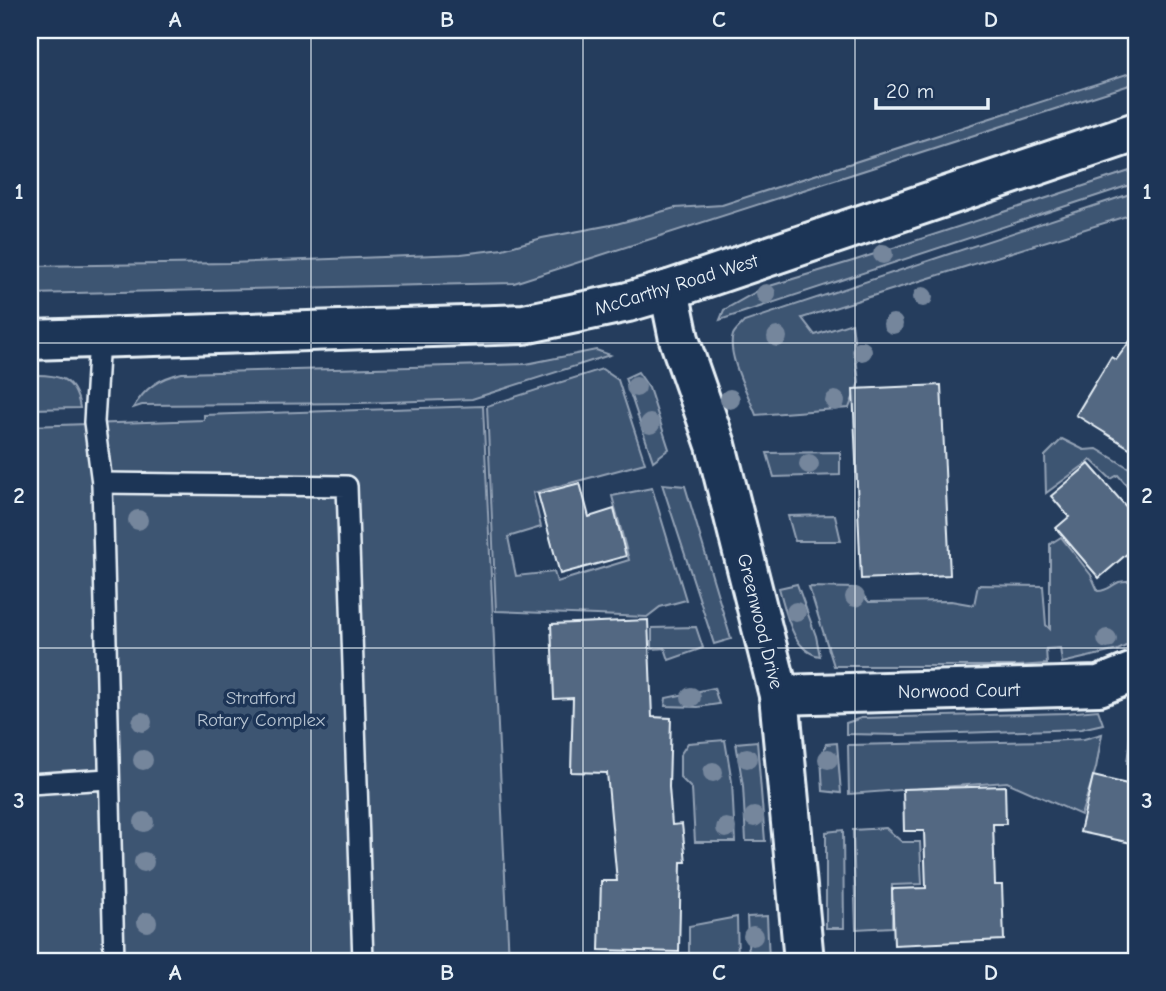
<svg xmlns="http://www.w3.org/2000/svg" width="1166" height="991" font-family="'Comic Neue',sans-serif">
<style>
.green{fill:#3e5472;stroke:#93a2b5;stroke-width:2}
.building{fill:#536782;stroke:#e8f1f8;stroke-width:2}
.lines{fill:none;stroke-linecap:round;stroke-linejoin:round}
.service-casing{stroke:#e8f1f8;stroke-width:24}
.minor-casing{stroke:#e8f1f8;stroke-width:44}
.tertiary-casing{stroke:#e8f1f8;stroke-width:44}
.service{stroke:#1d3557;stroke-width:19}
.minor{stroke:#1d3557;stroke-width:38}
.tertiary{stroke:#1d3557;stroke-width:38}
.tree{fill:#74869c}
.grid{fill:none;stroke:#e8f1f8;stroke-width:2;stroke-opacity:0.55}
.labels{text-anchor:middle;stroke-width:7;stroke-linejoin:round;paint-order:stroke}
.street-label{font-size:19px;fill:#e8f1f8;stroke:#1d3557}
.park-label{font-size:19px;fill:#b5c2d0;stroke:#1d3557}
.neatline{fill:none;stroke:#e8f1f8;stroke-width:2.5}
.grid-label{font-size:23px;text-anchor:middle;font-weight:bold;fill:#e8f1f8}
</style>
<rect width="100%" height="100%" fill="#253d5d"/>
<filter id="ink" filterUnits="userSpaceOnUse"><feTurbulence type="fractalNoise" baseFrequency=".0143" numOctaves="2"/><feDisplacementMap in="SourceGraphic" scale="14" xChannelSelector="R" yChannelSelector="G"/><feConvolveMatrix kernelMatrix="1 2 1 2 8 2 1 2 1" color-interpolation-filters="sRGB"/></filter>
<g filter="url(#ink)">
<g class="green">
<path d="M1136,71V83L514,283L30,294V266L229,263L461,254L503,249L542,238L616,224L675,208L722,205Z"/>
<path d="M1136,169V183L720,320L724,310L763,288L856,260Z"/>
<path d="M1136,192V213L802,318L815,335L852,323L859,382L849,408L756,415C749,396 726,354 733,335C735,330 741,326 744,322Z"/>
<path d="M596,350L610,355L472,399L361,403L142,405L133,408C145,388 159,378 182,373L526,364Z"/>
<path d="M602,369L618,380L645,463L533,493L541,527L508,537L516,576L554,572L557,582L629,560L612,496L652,488L686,600L660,607L647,617L496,611L487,406Z"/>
<path d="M638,372L649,388L669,449L653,461L625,378Z"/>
<path d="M30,375C58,374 75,377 80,408L30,409Z"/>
<path d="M483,406L509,961H30V426L204,420V415Z"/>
<path d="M1062,439L1084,450L1097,449L1136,472V496L1118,475L1111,479L1091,460L1046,493L1045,456Z"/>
<path d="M840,452V475L774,477L767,453Z"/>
<path d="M662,484L685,486L731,639L714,644Z"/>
<path d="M835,515L841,541H795L788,516Z"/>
<path d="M1061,537L1091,575L1098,591C1108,591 1110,586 1119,582C1125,580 1131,582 1136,579V641L1118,650L1062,663L1060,648L1046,649L1047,664L1018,666H834L809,587L856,588L869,602L951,601L974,605L978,585L1043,586L1046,625L1050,629V544Z"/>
<path d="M797,584L816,636L820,656C792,652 786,611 779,588Z"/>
<path d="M696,627L703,648L669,660L665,648L652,649V628Z"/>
<path d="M714,688L719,704L698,707L665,706L666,698Z"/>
<path d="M1098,710L1103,724L1081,729L901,735L846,734V723L861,718L1066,713Z"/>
<path d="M1136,722V766L1127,763L1131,729Z"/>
<path d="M1102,734L1096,768L1081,815L1007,782L849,794L848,745L1050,741L1084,739Z"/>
<path d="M725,740L732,782L735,842H695L692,789L680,777V755L688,743Z"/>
<path d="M757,741L765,841H746L743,786L736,743Z"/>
<path d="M837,743L841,793L823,791L821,757L826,744Z"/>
<path d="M886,828L902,842H920L922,884L892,885V927L856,929L853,830Z"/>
<path d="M843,830L844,928H826V832Z"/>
<path d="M767,916L769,961H749L747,917Z"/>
<path d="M737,917L738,961H689V926Z"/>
<path d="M896,955V961H857V956Z"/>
</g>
<g class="building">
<path d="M1136,333V452L1076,415L1111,357L1116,360Z"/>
<path d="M941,385L950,575L861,579L853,389Z"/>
<path d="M1089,464L1136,518V546L1099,578L1056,528L1069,517L1051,496Z"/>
<path d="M580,483L589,517L614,509L626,556L560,574L538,494Z"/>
<path d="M648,620L652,717L671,718L669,787L672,825L682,824L686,862H681L679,952L599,950L601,881H617L607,773L571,772L573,698L554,699L551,624Z"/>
<path d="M1093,776L1136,786V844L1080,832Z"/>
<path d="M1005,786L1006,824H993L995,885H1002L1004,940L894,945L892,889L926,888L924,831H904L903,789Z"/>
</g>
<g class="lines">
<g class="service-casing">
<g id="service">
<path d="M99,338L94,422L102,483L114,961"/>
<path d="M102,483L347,486L363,961"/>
<path d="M30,784L108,779"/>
</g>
</g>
<g class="minor-casing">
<g id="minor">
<path d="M669,290L679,339L716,445L779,695L804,961"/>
<path d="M779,695L1099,686L1136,671"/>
</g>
</g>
<g class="tertiary-casing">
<path id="tertiary" d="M30,340L524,324L628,302L669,290L1136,132"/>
</g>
<use href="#service" class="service"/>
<use href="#minor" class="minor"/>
<use href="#tertiary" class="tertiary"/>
</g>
<g class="tree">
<circle cx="883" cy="254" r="10"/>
<circle cx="766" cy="294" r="10"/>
<circle cx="923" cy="297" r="10"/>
<circle cx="893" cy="324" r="10"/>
<circle cx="777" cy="337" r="10"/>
<circle cx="862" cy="351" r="10"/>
<circle cx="636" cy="387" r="10"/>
<circle cx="730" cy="399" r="10"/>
<circle cx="835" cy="401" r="10"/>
<circle cx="650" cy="424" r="10"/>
<circle cx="809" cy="464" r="10"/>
<circle cx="138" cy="520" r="10"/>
<circle cx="855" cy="597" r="10"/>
<circle cx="796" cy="612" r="10"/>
<circle cx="1107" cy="639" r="10"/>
<circle cx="691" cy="697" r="10"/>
<circle cx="142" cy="722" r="10"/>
<circle cx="747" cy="758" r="10"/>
<circle cx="828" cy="759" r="10"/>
<circle cx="143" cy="760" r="10"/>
<circle cx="713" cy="772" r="10"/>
<circle cx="754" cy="817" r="10"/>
<circle cx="144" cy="822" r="10"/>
<circle cx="726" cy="828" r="10"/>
<circle cx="144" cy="862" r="10"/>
<circle cx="147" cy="922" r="10"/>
<circle cx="753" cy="936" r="10"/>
</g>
</g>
<path class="grid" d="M311,30V961M583,30V961M855,30V961M30,343H1136M30,648H1136"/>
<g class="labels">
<g class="street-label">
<text transform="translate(676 284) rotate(-17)" y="7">McCarthy Road West</text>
<text transform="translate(761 621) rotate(76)" y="7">Greenwood Drive</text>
<text transform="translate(959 690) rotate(-1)" y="7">Norwood Court</text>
</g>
<g class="park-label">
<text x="261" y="704">Stratford<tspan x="261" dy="22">Rotary Complex</tspan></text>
</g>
</g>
<rect width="1166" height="991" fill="none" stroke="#1d3557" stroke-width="77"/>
<path d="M876 98v10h112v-10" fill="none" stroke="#e8f1f8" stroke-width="3.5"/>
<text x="886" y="98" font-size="21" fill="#e8f1f8" stroke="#1d3557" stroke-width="5" paint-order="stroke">20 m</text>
<rect x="38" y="38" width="1090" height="915" class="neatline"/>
<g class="grid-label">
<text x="175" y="27">A</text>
<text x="447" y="27">B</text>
<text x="719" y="27">C</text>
<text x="991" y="27">D</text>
<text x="19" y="199">1</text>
<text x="1147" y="199">1</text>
<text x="19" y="503">2</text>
<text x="1147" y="503">2</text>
<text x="19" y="808">3</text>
<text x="1147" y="808">3</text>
<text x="175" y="980">A</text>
<text x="447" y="980">B</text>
<text x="719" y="980">C</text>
<text x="991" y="980">D</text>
</g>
</svg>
